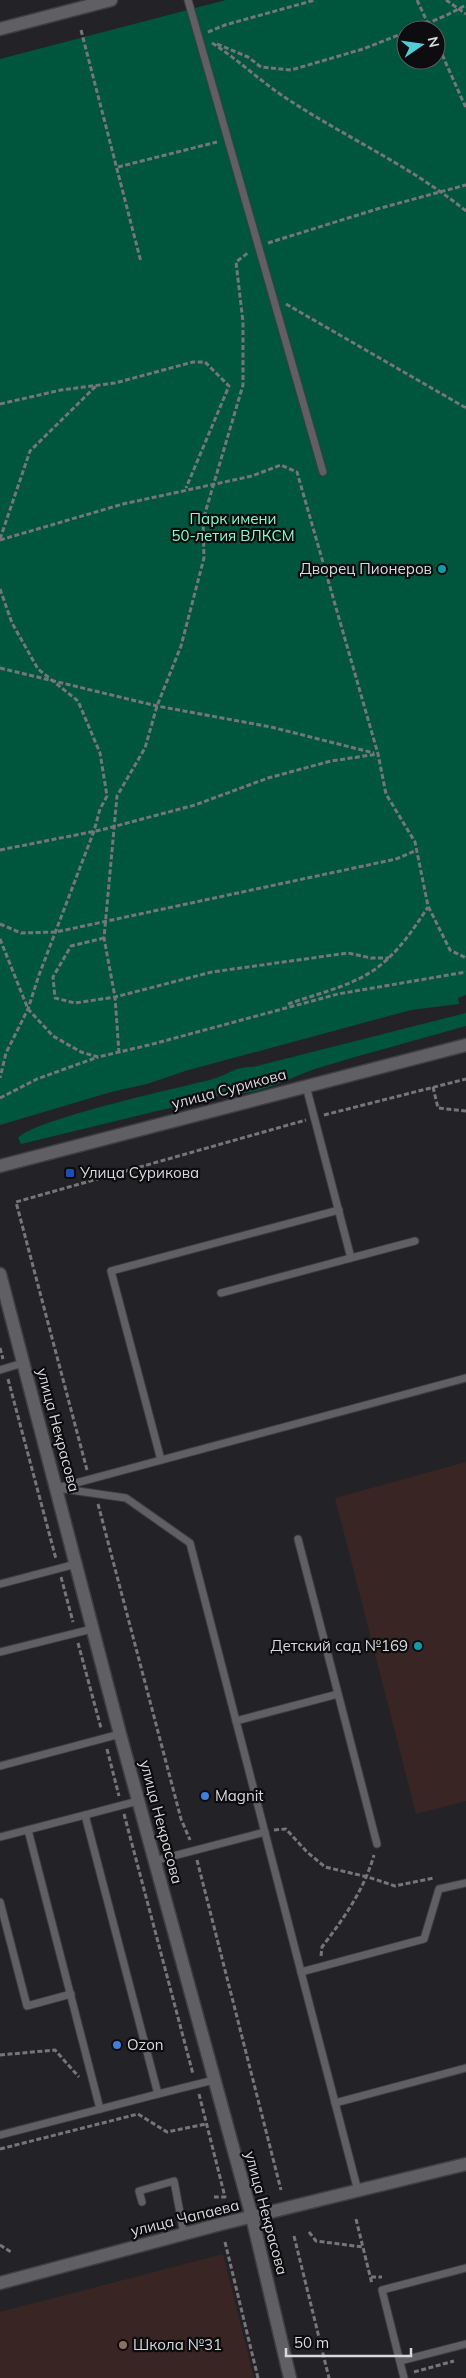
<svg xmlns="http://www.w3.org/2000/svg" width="466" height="2378" font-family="Mulish,sans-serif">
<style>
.education{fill:#382524}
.green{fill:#00563c;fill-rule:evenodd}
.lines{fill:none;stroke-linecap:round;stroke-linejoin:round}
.service-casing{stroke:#3e3d41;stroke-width:9}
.minor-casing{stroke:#3e3d41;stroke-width:15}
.tertiary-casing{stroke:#3e3d41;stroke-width:15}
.secondary-casing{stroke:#3e3d41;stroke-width:15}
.path{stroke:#767679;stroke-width:3;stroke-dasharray:5 2.5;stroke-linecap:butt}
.service{stroke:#605f64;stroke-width:7}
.minor{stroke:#605f64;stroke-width:12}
.tertiary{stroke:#605f64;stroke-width:12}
.secondary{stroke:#605f64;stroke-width:12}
.culture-dot{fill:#0f9aa8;stroke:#0d0c0e;stroke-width:2}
.transit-dot{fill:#1a4fb4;stroke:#0d0c0e;stroke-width:2}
.shop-dot{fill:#3f7fe0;stroke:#0d0c0e;stroke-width:2}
.education-dot{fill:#8d6e63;stroke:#0d0c0e;stroke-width:2}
.labels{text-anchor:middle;stroke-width:4.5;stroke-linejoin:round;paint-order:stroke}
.park-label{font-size:15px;fill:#87faca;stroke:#0d0c0e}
.poi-label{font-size:15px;fill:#d9d8db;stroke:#0d0c0e;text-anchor:start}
.street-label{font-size:15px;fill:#d9d8db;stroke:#0d0c0e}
</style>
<rect width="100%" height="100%" fill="#232327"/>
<g class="education">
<path d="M466,1462V1801L416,1814L335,1498Z"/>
<path d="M223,2254L254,2378H0V2312Z"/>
</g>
<g class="green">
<path d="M226,0H466V995L458,998L459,1004L411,1010L185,1071L147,1084L111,1092L0,1125V59ZM406,30H436V60H406Z"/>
<path d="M466,1013V1026C417,1040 367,1053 318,1068C285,1079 263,1095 227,1094L21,1144L18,1138C35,1119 179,1088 213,1079C231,1074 232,1067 253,1067Z"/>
</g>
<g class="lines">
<g class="service-casing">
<g id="service">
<path d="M188,0L323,472"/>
<path d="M306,1086L351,1258L415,1241"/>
<path d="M221,1293L351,1258"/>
<path d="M0,1370L23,1363"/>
<path d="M161,1460L111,1271L339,1210"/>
<path d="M61,1487L466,1378"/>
<path d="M57,1488L126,1498L190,1543L301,1972"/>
<path d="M298,1539L377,1844"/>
<path d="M0,1584L76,1564"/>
<path d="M0,1652L92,1629"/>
<path d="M236,1721L338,1694"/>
<path d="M0,1766L120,1734"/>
<path d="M138,1801L85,1815L158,2094L214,2080"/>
<path d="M28,1830L100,2109"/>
<path d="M0,1837L85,1815"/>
<path d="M154,1861L265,1832"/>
<path d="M0,1902L27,2006L71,1994"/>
<path d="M335,2103L466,2068"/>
<path d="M0,2135L158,2094"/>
<path d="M358,2191L301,1972L424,1939L439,1889L466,1883"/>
<path d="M142,2202L139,2191L174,2181L184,2234"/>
<path d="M400,2361L466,2344"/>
<path d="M404,2378L382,2290L466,2268"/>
</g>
</g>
<g class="minor-casing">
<path id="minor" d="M0,2283L221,2224L466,2164"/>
</g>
<g class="tertiary-casing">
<g id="tertiary">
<path d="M0,1166L466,1045"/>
<path d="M0,1274L120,1734L252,2217L290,2378"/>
</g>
</g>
<g class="secondary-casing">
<path id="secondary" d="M0,29L111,0"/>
</g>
<g class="path">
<path d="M417,0L431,30"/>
<path d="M446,0L466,14"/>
<path d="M81,30L141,262"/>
<path d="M412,30L447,15L466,5"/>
<path d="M208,32L225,25L315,0"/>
<path d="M436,41L466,108"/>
<path d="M212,43C239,60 262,83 289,100C347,138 412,167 466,211"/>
<path d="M217,44L248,57L261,67L291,70L363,49L406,32"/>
<path d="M118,167L217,142"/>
<path d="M268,243L377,209L466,185"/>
<path d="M286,304L466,408"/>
<path d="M0,404L61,390L115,383L193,362H205L229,386L186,488"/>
<path d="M0,539L30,451L96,386"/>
<path d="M0,540L123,504L252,476L281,465L297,472L378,754L386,794L415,842L428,906L450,950L466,958"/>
<path d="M0,589L12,623L38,669L78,701L100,753L107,796L100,809L94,831L39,975L28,1009L6,1053L0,1078"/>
<path d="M0,668L157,706L271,727L374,753"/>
<path d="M0,850L101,830L195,805L268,778L331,761L378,754"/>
<path d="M0,924L21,933L56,932L396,859L417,850"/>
<path d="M104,938L71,946L53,977L55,998L75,1003L115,997L212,972L348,953L371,958H389"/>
<path d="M0,939L28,1009L53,1036L81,1052L98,1057L149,1045L338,994L466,972"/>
<path d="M288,1004C316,994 349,987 374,970C397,954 413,930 428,907"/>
<path d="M119,1053L115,997L104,938L117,796L145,748L157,706L181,646L204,558L203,520L243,385V322L236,262L249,252"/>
<path d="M433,1087L438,1108L466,1111"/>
<path d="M0,1098L37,1079L98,1057"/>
<path d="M324,1115L466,1079"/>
<path d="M0,1348L3,1359"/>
<path d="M8,1379L56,1559"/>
<path d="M87,1470L16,1202L306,1120"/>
<path d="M98,1504L181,1819L190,1840"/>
<path d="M61,1577L73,1622"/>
<path d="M78,1643L101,1728"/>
<path d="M107,1749L119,1796"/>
<path d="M124,1814L193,2074"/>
<path d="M274,1830L286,1829L307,1852L325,1867L368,1877L395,1886L434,1878"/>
<path d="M197,1860L281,2190"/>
<path d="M321,1956L322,1947C344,1918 364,1890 374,1855"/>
<path d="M0,2055L55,2050L79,2077"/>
<path d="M199,2094L225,2197H214"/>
<path d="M0,2149L138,2114L167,2132L206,2124"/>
<path d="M356,2219L372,2284"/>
<path d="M309,2232L316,2241L363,2247"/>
<path d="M294,2236L329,2378"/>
<path d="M225,2242L258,2378"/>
<path d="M0,2245L11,2252"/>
<path d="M371,2277H382"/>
<path d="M414,2372L454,2361"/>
</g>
<use href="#service" class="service"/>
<use href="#minor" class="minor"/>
<use href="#tertiary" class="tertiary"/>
<use href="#secondary" class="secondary"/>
</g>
<g class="culture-dot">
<circle cx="442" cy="569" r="5"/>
<circle cx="418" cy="1646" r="5"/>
</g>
<rect class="transit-dot" x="65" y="1168" width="10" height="10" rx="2.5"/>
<g class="shop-dot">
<circle cx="205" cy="1796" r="5"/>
<circle cx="117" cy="2045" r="5"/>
</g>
<circle class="education-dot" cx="123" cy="2345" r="5"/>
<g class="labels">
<g class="park-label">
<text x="233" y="524">Парк имени<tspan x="233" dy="17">50-летия ВЛКСМ</tspan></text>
</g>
<g class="poi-label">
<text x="432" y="574" text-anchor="end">Дворец Пионеров</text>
<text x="80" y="1178">Улица Сурикова</text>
<text x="408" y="1651" text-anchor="end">Детский сад №169</text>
<text x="215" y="1801">Magnit</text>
<text x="127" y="2050">Ozon</text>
<text x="133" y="2350">Школа №31</text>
</g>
<g class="street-label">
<text transform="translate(229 1089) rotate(-15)" y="5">улица Сурикова</text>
<text transform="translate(58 1430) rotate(75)" y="5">улица Некрасова</text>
<text transform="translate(161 1822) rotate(75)" y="5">улица Некрасова</text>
<text transform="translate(266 2213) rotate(75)" y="5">улица Некрасова</text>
<text transform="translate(185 2218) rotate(-14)" y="5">улица Чапаева</text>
</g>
</g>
<g transform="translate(421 45) rotate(77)"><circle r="24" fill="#0d0c0e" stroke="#5f5e60"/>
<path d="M0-4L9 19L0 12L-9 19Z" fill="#52ccd6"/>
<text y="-8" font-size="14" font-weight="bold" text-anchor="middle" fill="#d9d8db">N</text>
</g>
<path d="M286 2348v8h125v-8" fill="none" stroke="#d9d8db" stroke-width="2.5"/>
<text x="294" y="2348" font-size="15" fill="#d9d8db" stroke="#0d0c0e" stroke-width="4" paint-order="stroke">50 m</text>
</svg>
